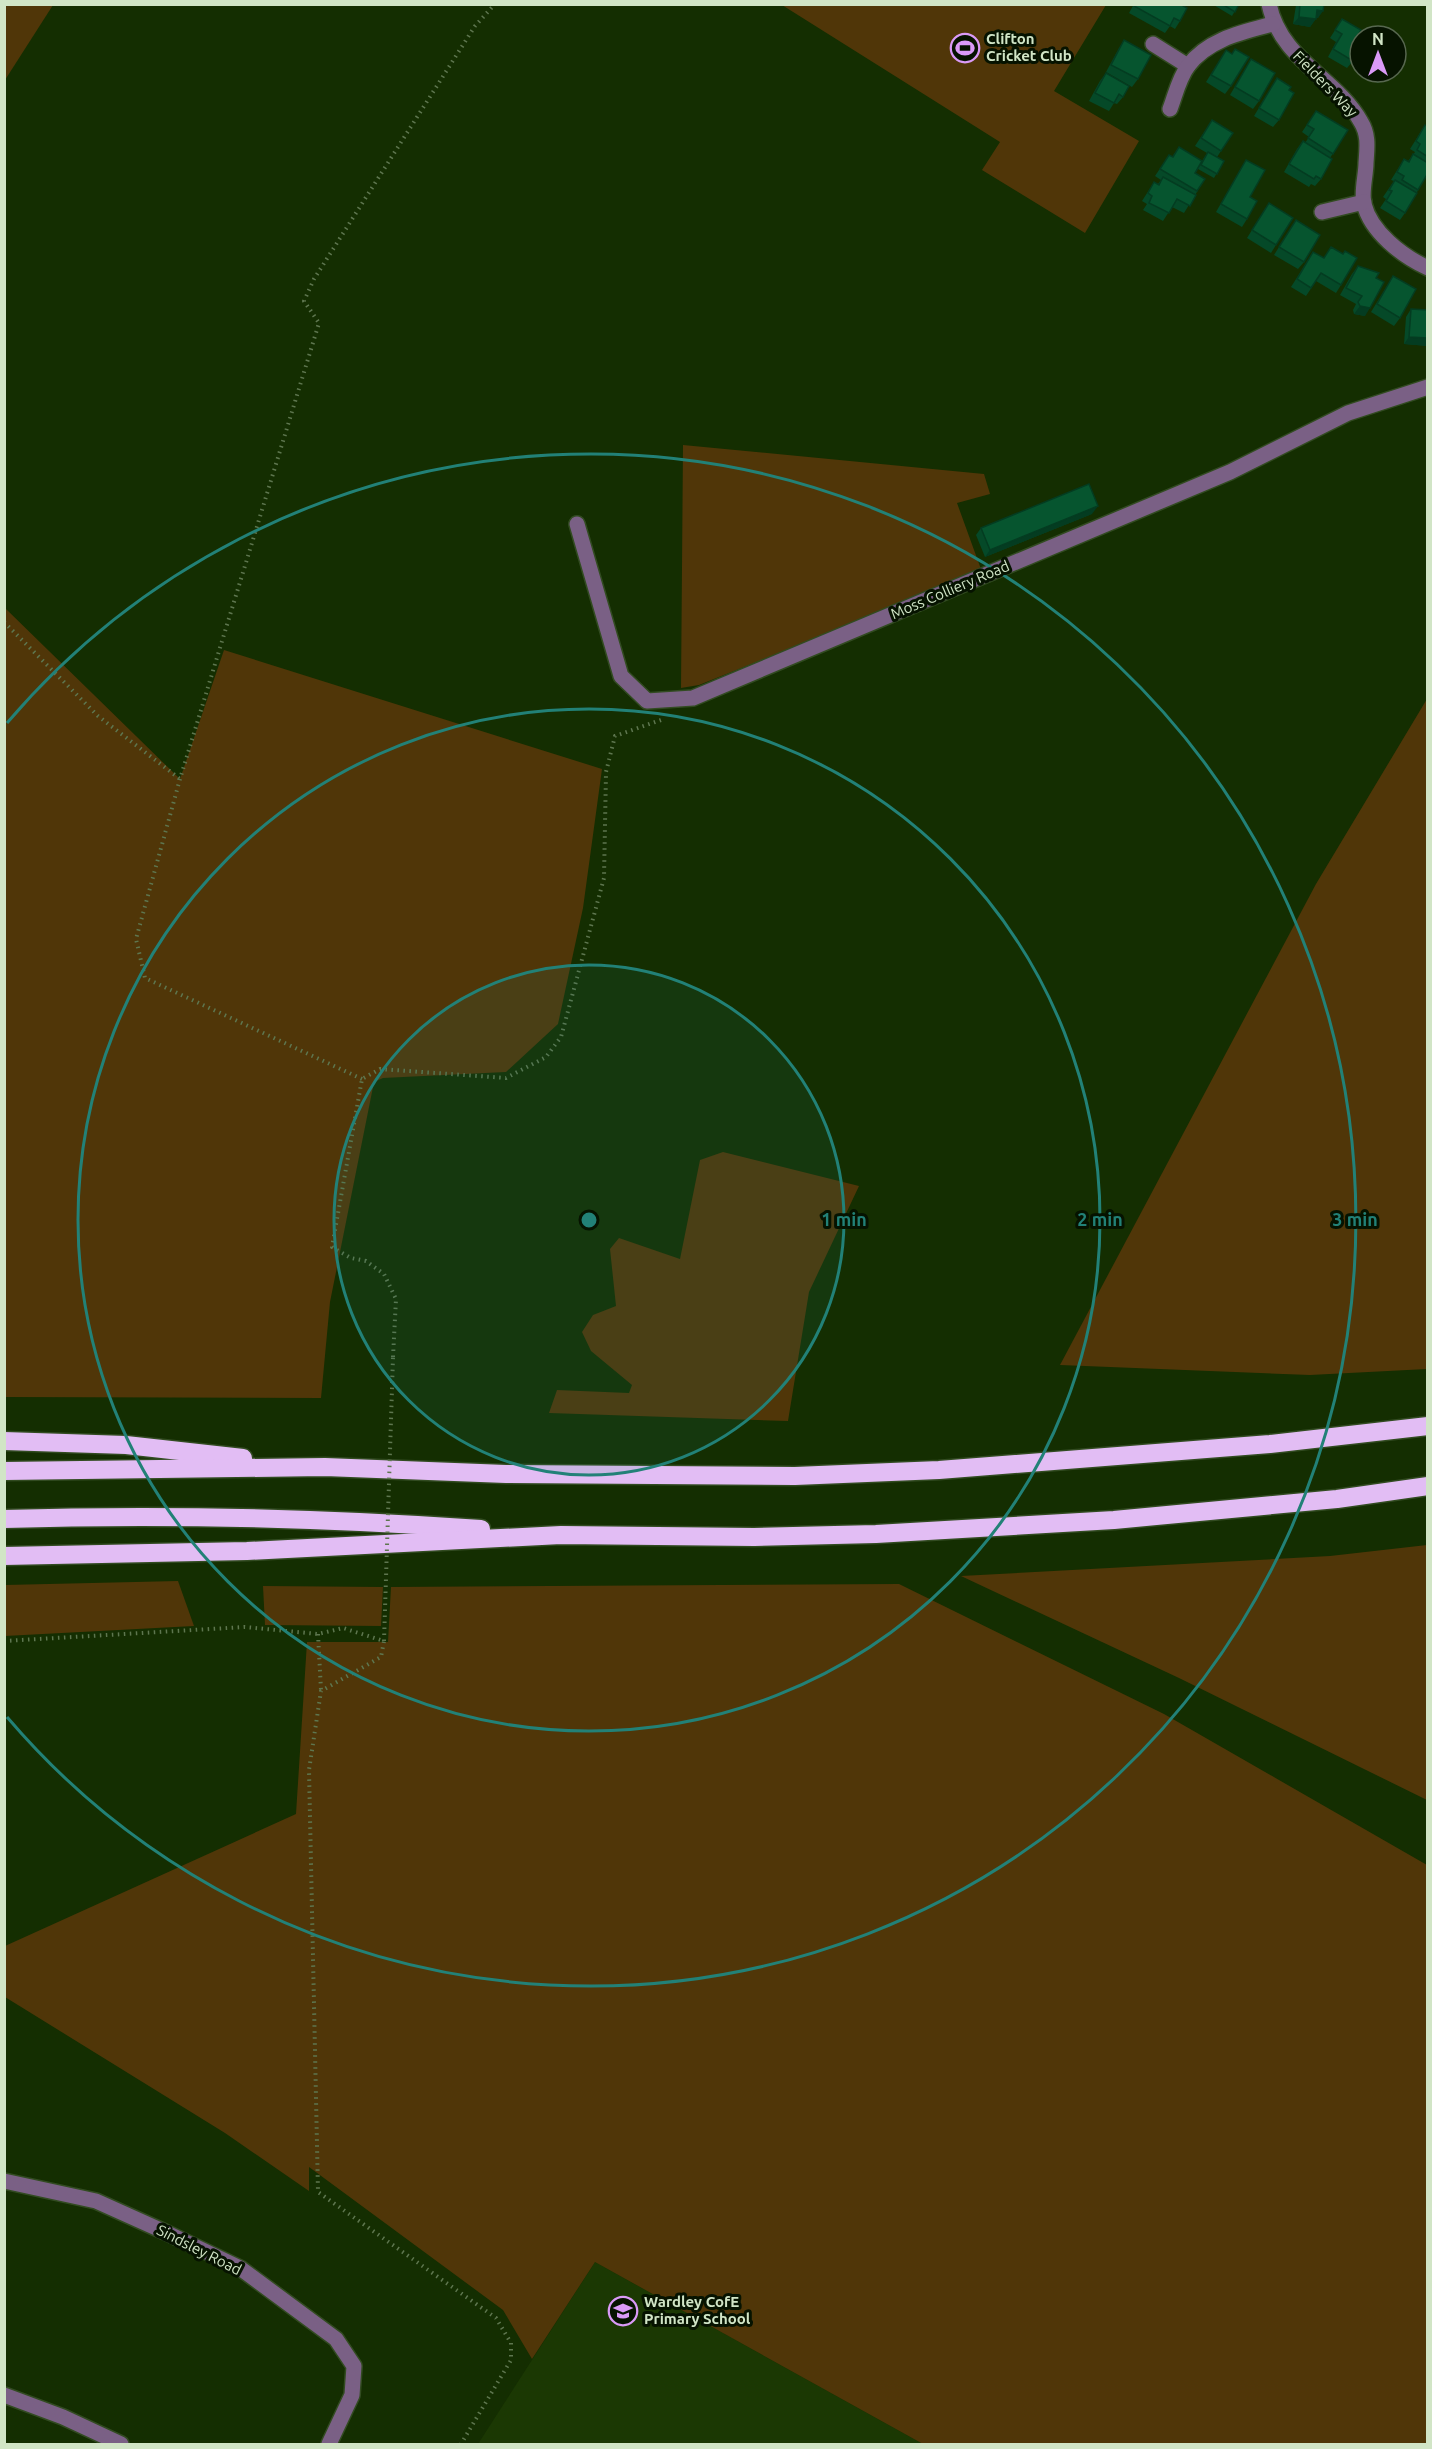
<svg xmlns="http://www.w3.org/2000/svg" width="1432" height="2449" font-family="Ubuntu,sans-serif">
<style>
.built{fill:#1b3803}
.green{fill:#503608}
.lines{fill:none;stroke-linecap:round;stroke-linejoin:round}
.minor-casing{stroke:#324b21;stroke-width:18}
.highway-casing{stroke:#324b21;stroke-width:21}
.path{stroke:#5e764f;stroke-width:4;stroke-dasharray:1.5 4.5;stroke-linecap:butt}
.minor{stroke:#7a6085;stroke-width:15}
.highway{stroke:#e2bdf4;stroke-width:18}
.path-bridge{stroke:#5e764f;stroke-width:4;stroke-dasharray:1.5 4.5;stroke-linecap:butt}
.wall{fill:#054928}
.shaded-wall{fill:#043c21}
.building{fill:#06552f;stroke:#043c21;stroke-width:1.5}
.ring{fill:none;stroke:#228177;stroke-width:3}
.labels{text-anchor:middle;stroke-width:6;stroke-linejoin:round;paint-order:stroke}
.poi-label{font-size:15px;font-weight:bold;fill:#d1e5c6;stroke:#061300;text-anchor:start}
.street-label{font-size:15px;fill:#d1e5c6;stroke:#061300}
.centre{fill:#228177;stroke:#061300;stroke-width:3}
.ring-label{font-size:18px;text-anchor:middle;font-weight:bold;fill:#228177;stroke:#061300;stroke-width:6;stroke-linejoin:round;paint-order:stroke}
</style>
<rect width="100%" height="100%" fill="#142e01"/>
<path class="built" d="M595,2262L923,2444H478Z"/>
<g class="green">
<path d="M5,4L53,5L5,80L4,5Z"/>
<path d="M782,5H1106L1054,91L1139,141L1085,233L982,170L1000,142Z"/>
<path d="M683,445L984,474L990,494L957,503L982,572L699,685L681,688Z"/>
<path d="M5,608L180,779L224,650L602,769L583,908L558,1024L506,1072L383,1078L374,1082L330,1302L321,1398L5,1397Z"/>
<path d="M1427,699V1369L1310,1375L1060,1365L1316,884Z"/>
<path d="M723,1152L859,1186L809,1292L788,1421L549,1413L557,1390L629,1393L632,1385L591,1351L582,1332L593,1315L616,1306L610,1249L619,1238L680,1259L700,1160Z"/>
<path d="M1427,1545V1800L1179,1678L961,1576L1330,1556Z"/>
<path d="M178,1581L194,1626L5,1636V1585Z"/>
<path d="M899,1584L1164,1714L1427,1865V2444H923L595,2262L532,2359L503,2310L309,2167V2191L225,2133L5,1997V1946L296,1814L307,1642H388L391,1587Z"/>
<path d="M263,1586L383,1587L381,1626L265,1625Z"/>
</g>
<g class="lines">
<g class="minor-casing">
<g id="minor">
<path d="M1269,4C1281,61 1336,77 1361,122C1369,135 1367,148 1366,163C1366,175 1361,192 1364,204C1371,232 1402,256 1428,268"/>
<path d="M1153,44L1188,66"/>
<path d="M1170,109C1175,96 1179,78 1188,66C1208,39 1243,32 1273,24"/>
<path d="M1322,212L1364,202"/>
<path d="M577,524L621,676L647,701L693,698L1230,472L1348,413L1428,387"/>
<path d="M4,2181L96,2201L165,2232L240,2268L336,2339L354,2366L352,2395L329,2444"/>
<path d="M4,2395L63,2417L121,2444"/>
</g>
</g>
<g class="highway-casing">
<g id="highway">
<path d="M4,1441L126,1445L243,1458"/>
<path d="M4,1471L325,1467L506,1474L795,1476L939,1470L1270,1444L1428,1426"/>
<path d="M4,1519C164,1514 322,1518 481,1529"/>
<path d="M4,1556L247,1551L561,1535L754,1537L876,1534L1114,1520L1337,1499L1428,1486"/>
</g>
</g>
<g class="path">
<path d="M4,622L98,716L180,779"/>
<path d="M362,1079L145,978L136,939L180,779L319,323L304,301L314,279L475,26L495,4"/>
<path d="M393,1357L396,1299L384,1274L366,1261L351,1258L332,1247L362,1079L380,1069L506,1078L546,1057L561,1037L604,878L606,772L615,736L661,720"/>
<path d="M318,1634L321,1690"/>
<path d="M4,1641L245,1627L318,1634L343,1628L384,1641L381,1657L321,1691L309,1770L318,2192L496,2318L511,2343V2360L461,2444"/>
</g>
<use href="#minor" class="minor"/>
<use href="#highway" class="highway"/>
<path class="path-bridge" d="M384,1641L393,1357"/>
</g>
<g class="wall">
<path d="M1134,4H1180V21L1175,29L1170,26L1165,33L1129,13Z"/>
<path d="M1212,4H1239L1232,16Z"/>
<path d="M1324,4L1318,18H1316L1310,27L1293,24L1296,5L1293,4Z"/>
<path d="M1342,19L1353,61L1347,68L1328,57L1336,42L1330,38Z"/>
<path d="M1124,40L1138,79L1132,87L1106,72L1119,48Z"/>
<path d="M1226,50L1231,86L1225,94L1206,82Z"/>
<path d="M1251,59L1259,101L1253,109L1230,95Z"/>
<path d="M1360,60V72H1385L1378,83L1355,70Z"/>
<path d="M1106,73L1123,97L1117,104L1114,103L1109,111L1089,101L1100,81Z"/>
<path d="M1277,78L1289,90L1279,120L1273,127L1254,116Z"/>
<path d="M1316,111L1348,130L1330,158L1321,179L1315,186L1311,184L1309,187L1284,172L1297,149L1303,141L1305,143L1309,137L1302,132Z"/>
<path d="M1212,120L1233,133L1217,157L1224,161L1214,178L1198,169L1195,173L1205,179L1184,213L1172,207L1163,221L1143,210L1147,204L1142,201L1154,182L1158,184L1161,180L1155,176L1169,155L1172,157L1179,147L1202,161L1207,153L1195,146Z"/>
<path d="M1425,125L1428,127V173L1405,213L1400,220L1380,208L1386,199L1383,197L1394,181L1391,180L1404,159L1408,161L1413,155L1415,152L1410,149Z"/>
<path d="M1246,160L1250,197L1247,219L1242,227L1216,212L1241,168Z"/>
<path d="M1269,203L1276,245L1271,253L1247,238Z"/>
<path d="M1296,220L1304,262L1298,269L1274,255Z"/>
<path d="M1331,247L1343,254L1341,285L1336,293L1316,281L1306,296L1291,287L1313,252L1324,258Z"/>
<path d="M1358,266L1376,278L1365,316L1354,314L1353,310L1356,304L1340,295L1352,274Z"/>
<path d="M1393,276L1400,318L1394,326L1371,312Z"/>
<path d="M1411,309L1428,310V346L1404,344L1406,317Z"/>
<path d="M1092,514L985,557L976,535L981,528Z"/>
</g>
<g class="shaded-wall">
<path d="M1317,10L1323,11L1318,18H1311Z"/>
<path d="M1299,17L1316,19L1310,27L1293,24Z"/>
<path d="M1360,306L1370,308L1365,316L1354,314Z"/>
<path d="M1409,337L1428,338V346L1404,344Z"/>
<path d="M1098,506L1092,514L985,557L990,550Z"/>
</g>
<g class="building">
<path d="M1135,4H1180L1187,8L1180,21L1174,18L1170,26L1134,6Z"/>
<path d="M1222,4H1239L1235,12Z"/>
<path d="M1300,4H1324L1323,11L1317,10L1316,19L1299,17Z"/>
<path d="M1342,19L1361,30L1357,37L1360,39V48L1353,61L1333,49L1342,34L1335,30Z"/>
<path d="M1124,40L1151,55L1138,79L1111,65Z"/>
<path d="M1235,49L1249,57L1231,86L1211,75L1226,50L1232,54Z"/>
<path d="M1251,59L1275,73L1259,101L1235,87Z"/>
<path d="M1106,73L1129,86L1123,97L1119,94L1114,103L1095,93Z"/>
<path d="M1277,78L1291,87L1289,90L1294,93L1279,120L1259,108Z"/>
<path d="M1316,111L1348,130L1333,154L1308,138L1314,129L1307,125Z"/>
<path d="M1212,120L1233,133L1221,151L1201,138Z"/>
<path d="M1425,125L1428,127V157L1417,150L1420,144L1416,141Z"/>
<path d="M1303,141L1332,159L1321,179L1316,176L1314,179L1289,164Z"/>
<path d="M1179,147L1202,161L1195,173L1205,179L1197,191L1160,169L1169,155L1173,157Z"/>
<path d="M1208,152L1224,161L1217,174L1201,165Z"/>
<path d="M1413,154L1428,163V173L1418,190L1402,180L1404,176L1397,172L1404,159L1409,162Z"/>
<path d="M1246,160L1265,170L1250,197L1257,201L1247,219L1221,204Z"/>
<path d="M1163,177L1196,195L1190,206L1177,199L1169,213L1149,203L1152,196L1148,193L1154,182L1159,185Z"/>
<path d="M1395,180L1417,193L1405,213L1386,201L1392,191L1389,190Z"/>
<path d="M1269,203L1293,218L1276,245L1252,230Z"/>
<path d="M1296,220L1320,235L1304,262L1279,247Z"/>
<path d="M1331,247L1343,254L1345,251L1357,258L1341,285L1321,273L1311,288L1297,279L1313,252L1324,258Z"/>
<path d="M1358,266L1379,273L1376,278L1384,282L1370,308L1360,306L1358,302L1362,296L1346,288Z"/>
<path d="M1393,276L1416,289L1400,318L1377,304Z"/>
<path d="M1411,309L1428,310V338L1409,337Z"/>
<path d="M1089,484L1098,506L990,550L981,528Z"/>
</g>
<circle cx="589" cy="1220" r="255" fill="#228177" fill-opacity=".12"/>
<g class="ring">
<circle cx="589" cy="1220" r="255"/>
<circle cx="589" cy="1220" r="511"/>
<path d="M7 723A766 766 0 1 1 7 1717"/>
</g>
<defs>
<g id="stadium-ring" transform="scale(1.5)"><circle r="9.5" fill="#061300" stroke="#da9af7" stroke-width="1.5"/><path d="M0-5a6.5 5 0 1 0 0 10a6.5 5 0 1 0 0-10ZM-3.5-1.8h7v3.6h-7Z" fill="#da9af7"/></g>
<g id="school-ring" transform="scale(1.5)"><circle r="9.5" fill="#061300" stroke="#da9af7" stroke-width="1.5"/><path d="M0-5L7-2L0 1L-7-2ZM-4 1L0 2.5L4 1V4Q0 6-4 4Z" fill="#da9af7"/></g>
</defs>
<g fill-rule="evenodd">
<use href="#stadium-ring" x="965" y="48"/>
<use href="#school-ring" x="623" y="2311"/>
</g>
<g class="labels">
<g class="poi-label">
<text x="986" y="44">Clifton<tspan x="986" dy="17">Cricket Club</tspan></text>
<text x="644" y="2307">Wardley CofE<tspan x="644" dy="17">Primary School</tspan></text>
</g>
<g class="street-label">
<text transform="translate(1325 84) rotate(46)" y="5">Fielders Way</text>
<text transform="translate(950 590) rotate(-23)" y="5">Moss Colliery Road</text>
<text transform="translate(199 2250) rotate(27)" y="5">Sindsley Road</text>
</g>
</g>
<circle cx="589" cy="1220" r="9" class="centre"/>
<g class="ring-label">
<text x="844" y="1226">1 min</text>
<text x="1100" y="1226">2 min</text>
<text x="1355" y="1226">3 min</text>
</g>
<rect width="1432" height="2449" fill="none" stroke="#d1e5c6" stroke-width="12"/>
<g transform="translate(1378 54)"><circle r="28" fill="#061300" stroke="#57674f" stroke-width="1.5"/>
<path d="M0-4.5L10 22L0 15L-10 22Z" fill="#da9af7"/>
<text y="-9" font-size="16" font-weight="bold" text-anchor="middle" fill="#d1e5c6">N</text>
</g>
</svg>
